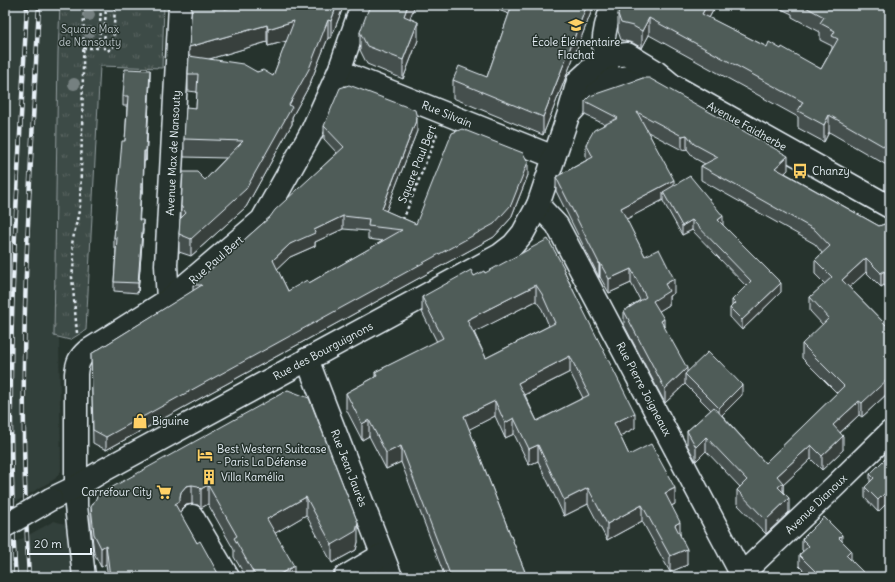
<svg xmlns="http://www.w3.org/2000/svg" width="895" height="582" font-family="Delius,sans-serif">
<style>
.built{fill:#333f3a}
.grass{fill:url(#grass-tufts);stroke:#939ea0}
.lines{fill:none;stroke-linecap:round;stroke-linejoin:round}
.street-casing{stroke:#e8f1f8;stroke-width:25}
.secondary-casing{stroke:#e8f1f8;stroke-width:25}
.path{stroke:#e8f1f8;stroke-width:2.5;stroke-dasharray:3 3;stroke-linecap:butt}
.street{stroke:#26332d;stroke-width:22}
.secondary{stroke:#26332d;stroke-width:22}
.rail-casing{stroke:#e8f1f8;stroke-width:4.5}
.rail{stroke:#26332d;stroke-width:3;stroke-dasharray:9;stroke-linecap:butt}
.secondary-bridge-casing{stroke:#e8f1f8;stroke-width:25;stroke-linecap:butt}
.secondary-bridge{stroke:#26332d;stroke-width:22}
.tree{fill:#758080}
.wall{fill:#454f4d;stroke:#e8f1f8;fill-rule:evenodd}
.shaded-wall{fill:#38403e;stroke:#e8f1f8}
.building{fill:#505c59;stroke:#e8f1f8;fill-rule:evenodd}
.labels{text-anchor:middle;stroke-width:3;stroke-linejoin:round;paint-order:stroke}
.park-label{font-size:11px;fill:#b5bfc3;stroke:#26332d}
.poi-label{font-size:11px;fill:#e8f1f8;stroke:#26332d;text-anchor:start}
.street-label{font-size:11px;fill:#e8f1f8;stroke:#26332d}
</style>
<defs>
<pattern id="grass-tufts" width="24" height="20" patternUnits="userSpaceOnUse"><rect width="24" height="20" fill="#3e4b47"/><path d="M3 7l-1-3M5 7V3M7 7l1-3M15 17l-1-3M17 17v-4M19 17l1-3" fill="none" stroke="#5a6562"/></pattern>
</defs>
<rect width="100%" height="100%" fill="#26332d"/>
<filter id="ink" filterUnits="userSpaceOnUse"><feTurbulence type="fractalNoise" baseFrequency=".025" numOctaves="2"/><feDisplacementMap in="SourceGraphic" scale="8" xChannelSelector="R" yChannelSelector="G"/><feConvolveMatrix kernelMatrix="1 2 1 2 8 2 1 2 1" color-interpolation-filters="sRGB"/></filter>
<g filter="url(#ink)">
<g class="built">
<path d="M5,5H60L58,53L54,336L59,337L61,471L55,479L5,508Z"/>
<path d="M54,521L72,526L75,577H5V548Z"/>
</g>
<path class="grass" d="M60,5H164L162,68L100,66L86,330L70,340L54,336L58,53Z"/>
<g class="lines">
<g class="street-casing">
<g id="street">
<path d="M339,71L554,157"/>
<path d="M611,80C608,72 605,63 604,55C602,38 606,21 613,5"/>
<path d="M168,300L166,265L180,5"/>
<path d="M307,359L391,577"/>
<path d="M192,516L228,577"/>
<path d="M742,574L835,486L890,432"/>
<path d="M84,577L76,506V374C77,363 79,358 87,351L168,300L262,220L311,133L339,71L362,5"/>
<path d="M345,577L382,555"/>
</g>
</g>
<g class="secondary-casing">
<g id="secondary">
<path d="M570,113L594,87L611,80L638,75L661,82"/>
<path d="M538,205L557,225L743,577"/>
<path d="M51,499L76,487L104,470L500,255L513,245L523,233L538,205L569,113L578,81L604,57L627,54L655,71L672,85L890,207"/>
</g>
</g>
<g class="path">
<path d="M106,5L104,48L107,51L111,49L113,47L115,5"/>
<path d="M133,9V5"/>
<path d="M83,48H99L101,5"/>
<path d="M403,220L437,134"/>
<path d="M77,333L72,277L74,261L72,244L80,206L82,133L84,5"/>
</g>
<use href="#street" class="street"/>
<use href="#secondary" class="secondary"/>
<g class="rail-casing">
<g id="rail">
<path d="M16,577C13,545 13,512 12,480C7,322 19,163 27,5"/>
<path d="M29,577C27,546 26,514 25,483C20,324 31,164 39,5"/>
</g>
</g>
<use href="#rail" class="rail"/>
<g class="secondary-bridge-casing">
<path id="secondary-bridge" d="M5,526L51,499"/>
</g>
<use href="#secondary-bridge" class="secondary-bridge"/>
</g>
<g class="tree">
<circle cx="89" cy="15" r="6"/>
<circle cx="89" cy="32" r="6"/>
<circle cx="74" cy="84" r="6"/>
</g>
<g class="wall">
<path d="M192,5H227L226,8L344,5L331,38H328L309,86L292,117V124L246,207L191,256L179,252V234L181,218V206L205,180L226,158L184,157V139L196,108L197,92L188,91V74ZM287,41L273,76L209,59L267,42L268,46Z"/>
<path d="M485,5H594L543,135L453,98V80L487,77L509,14Z"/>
<path d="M716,5L709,18L767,47L781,49L821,69L832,49V46L820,40V32L792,17V14L773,5H888L890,6V167L829,132L824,142L798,128V117L649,35L642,48L633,43L621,40L618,31V14Z"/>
<path d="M410,18L418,40L403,79L367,64L360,50V32Z"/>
<path d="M643,78L788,170L785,173L879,226L890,222V292L884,285L881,287L866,272L849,287L886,325L890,321V391L862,417L859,415L840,433L843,450L822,470L811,459L783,485V492L789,512L766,534L737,504V490L740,487L706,451L696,461L687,445V431L711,410L685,384L665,403L624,325V311L640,300L631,283L609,293L600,277H599L556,191V177L587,160L586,158V144L604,124L585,115V101ZM648,132L682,150L687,149L694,158L705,164L701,166V180L815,244L822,253L815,260V274L825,284L810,297V311L823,325L802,344V358L837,393L765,463L722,415L742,395L687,372L664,328L659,311L669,305V296L674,293L645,256L626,219L663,200V201L682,235L692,230L746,286L732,300V306L730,308V317L742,330L781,292L723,225L674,185Z"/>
<path d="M150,80L146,161H144L143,193H141L139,220L143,230L138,293L114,291V282L116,248H114V238L125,141L127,106H123V96Z"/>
<path d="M324,126L417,131L386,211L416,224L528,175L511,218L494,237L106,450L93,443L91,354L193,291V285L270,217L337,153L324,139ZM343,229L368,231V239L383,241L309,283L288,291L277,269L290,257L315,246V242Z"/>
<path d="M564,270L635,428L620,436L629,455L675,504L671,506L680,534L687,565L670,572L642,521L607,540L588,504L564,516L538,461L529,465L514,434L505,438L495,416L469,429L527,577H445L401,462L386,469L369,436L362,440L346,409V393L375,377V372L437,342L422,312V297L474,276L485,273ZM536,301L542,309L549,326L486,358L474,332ZM570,372L583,398L537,421L525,395Z"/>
<path d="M288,390L358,542L356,550L332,563L306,515L275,533L294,577H246L234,557V550L208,504L201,508L198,505L192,504L186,505L181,510L180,514L197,543L220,577H108L106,564L101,567L94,553L91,526V507Z"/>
<path d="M890,463V500L878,512L865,498V487L870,482V474Z"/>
<path d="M802,539L842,541L851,560L868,577H810L799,566V555L803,551L802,550Z"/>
</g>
<g class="shaded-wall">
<path d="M337,5H344L331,38V21Z"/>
<path d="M408,5H415L404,34V16Z"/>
<path d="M587,5H594L543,135V117Z"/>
<path d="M707,5H716L702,31V14Z"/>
<path d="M649,18V35L642,48V31Z"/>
<path d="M328,20V38L309,86L292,117V124L246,207L191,256V239L289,105Z"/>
<path d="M294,21V39L268,46V29Z"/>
<path d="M418,22V40L403,79V60Z"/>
<path d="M267,25V42L189,65V47Z"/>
<path d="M150,70V80L146,161V151Z"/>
<path d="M829,115V132L824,142V125Z"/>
<path d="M417,118V131L382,222V209Z"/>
<path d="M687,135V149L682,150V136Z"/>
<path d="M144,151V161L143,193V183Z"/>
<path d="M788,156V170L775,182V168Z"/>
<path d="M528,162V175L511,218L494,237L106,450V437Z"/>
<path d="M674,180V194L663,192V200L621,222V208Z"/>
<path d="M141,183V193L139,230V220Z"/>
<path d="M343,216V229L315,242V246L290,257L273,273V260L290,244L314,230Z"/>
<path d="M723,216V226L718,220Z"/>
<path d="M143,220V230L138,293V283Z"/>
<path d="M692,220V230L682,235V226Z"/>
<path d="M866,258V272L842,294V280Z"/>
<rect x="599" y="263" width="1" height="14"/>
<path d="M631,269V283L609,293V279Z"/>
<path d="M884,271V285L881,287V273Z"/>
<path d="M674,279V293L669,296V305L653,315V301L665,284Z"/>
<path d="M781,283V292L742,330V320Z"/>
<path d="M536,285V301L467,336V320Z"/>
<path d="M664,319V333L661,321Z"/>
<path d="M570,356V372L518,398V383Z"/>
<path d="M687,368V376L685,374V384L665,403V389Z"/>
<path d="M890,369V391L862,417V403Z"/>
<path d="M742,385V395L719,418V408Z"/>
<path d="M495,401V416L464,432V416Z"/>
<path d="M859,401V415L833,439V425Z"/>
<path d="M635,413V428L614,439V423Z"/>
<path d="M514,418V434L505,438V423Z"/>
<path d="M369,420V436L362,440V424Z"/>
<path d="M843,436V450L822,470V456Z"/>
<path d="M706,437V451L696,461V447Z"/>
<path d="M538,445V461L529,465V449Z"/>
<path d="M811,445V459L783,485V497L778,501L777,476Z"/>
<path d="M401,446V462L386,469V453Z"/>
<path d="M192,485V504L186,505L181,510L180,520L175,504L180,497L181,492L186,486Z"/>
<path d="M208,485V504L201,508V489Z"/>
<path d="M588,488V504L564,516V500Z"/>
<path d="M675,488V504L665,509V493Z"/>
<path d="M890,488V500L878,512V500Z"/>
<path d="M306,497V515L267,538V519Z"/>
<path d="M789,498V512L766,534V520Z"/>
<path d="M642,505V521L607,540V524Z"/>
<path d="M680,522V538L675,525Z"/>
<path d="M358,523V542L356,550L332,563V545Z"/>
<path d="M842,535V546L839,538Z"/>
<path d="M106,545V564L101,567V548Z"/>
<path d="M687,549V565L670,572V556Z"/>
<path d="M851,550V561L846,555Z"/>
<path d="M294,566V577H275Z"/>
</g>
<g class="building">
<path d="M192,5H225V9L237,5H337L331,21L328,20L309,69L289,105L292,107L246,189L191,239L179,234L180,219L186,213L181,206L183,172H197L205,180L243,141L184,139L186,107L196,108L198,74H188L189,56L243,64L257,72L263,70L273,76L294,21L268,29L267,25L189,47Z"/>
<path d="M370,5H408L404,16L418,22L403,60L367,46L360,32Z"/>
<path d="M512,5H587L543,117L453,80L459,66L487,77Z"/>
<path d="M620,5H707L702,14L767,47L769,42L781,49L782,47L821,69L838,39L832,36L835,31L820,23L824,17L802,5H888L890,6V150L829,115L824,125L798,111L803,102L649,18L642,31L633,26L621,23L618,14Z"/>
<path d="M125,69L150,70L146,151H144L143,183H141L139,220H143L138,283L114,282L117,238H114L116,210L122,141H125L128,96H123Z"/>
<path d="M643,78H649L788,156L775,168L879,226L890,222V278L884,271L881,273L866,258L842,280L886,325L890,321V369L888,371L890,374V377L862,403L859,401L833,425L843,436L822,456L811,445L777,476L783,483L778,487L789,498L766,520L737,490L747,480L706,437L696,447L687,431L714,407L765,463L844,386L802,344L829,318L810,297L832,277L815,260L830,246L815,230L701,166L718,157L694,144L687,135L682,136L637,112L674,180L621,208L645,256L659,249L674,279L665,284L669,291L653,301L664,319L661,321L687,368L665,389L624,311L646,297L631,269L609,279L600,263H599L556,177L593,157L586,144L594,130L618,118L585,101L590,96Z"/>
<path d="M349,85L415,110L417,118L382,209L416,224L452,133L462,129L523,153L528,162L511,205L494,224L106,437L93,430L91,354L202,285H193L270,217L275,210L344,147L324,126L340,88ZM343,216L369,219L368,226L402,230L309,283L307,280L288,291L273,260L290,244L315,233L314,230Z"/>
<path d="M690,176L723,216L718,220L781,283L742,320L730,308L735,303L732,300L751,281L692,220L682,226L663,192Z"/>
<path d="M548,239L564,268H563L568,280L635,413L614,423L629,455L651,444L675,488L665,493L680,522L675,525L687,549L670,556L642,505L607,524L588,488L564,500L538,445L529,449L514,418L505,423L495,401L464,416L527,577H451L401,446L386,453L369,420L362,424L346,393L377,376L375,372L443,338L422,297L471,270L474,276L484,271L485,273ZM536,285L542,294L555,323L486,358L467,320ZM570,356L589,395L537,421L518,383Z"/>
<path d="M708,352L718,362L719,361L742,385L719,408L685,374Z"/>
<path d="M288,390L309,398L358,523L356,531L332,545L306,497L267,519L294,566L275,577H256L234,538L237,536L208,485L201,489L198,486L192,485L186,486L181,492L180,497V501L175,504L197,543L200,541L220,577H110L106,545L101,548L94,534L91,507L98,495Z"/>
<path d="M885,459L890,463V488L878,500L865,487L874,478L870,474Z"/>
<path d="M824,517L842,535L839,538L851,550L846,555L868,577H821L799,555L809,546L802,539Z"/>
<path d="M890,569V577H882Z"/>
</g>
</g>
<defs>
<g id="school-bare" transform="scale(1.2)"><path d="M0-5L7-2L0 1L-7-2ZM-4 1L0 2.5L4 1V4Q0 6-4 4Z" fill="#ffd166" stroke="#26332d" stroke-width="2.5" paint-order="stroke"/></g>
<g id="bus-bare" transform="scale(1.2)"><path d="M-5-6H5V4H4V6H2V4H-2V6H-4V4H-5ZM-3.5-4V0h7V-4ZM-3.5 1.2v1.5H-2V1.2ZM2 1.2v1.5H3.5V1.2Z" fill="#ffd166" stroke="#26332d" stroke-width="2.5" paint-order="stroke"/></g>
<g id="shop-bare" transform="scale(1.2)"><path d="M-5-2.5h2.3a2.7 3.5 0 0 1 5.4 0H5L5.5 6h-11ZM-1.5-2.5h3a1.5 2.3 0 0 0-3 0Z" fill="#ffd166" stroke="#26332d" stroke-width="2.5" paint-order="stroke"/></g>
<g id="hotel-bare" transform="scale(1.2)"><path d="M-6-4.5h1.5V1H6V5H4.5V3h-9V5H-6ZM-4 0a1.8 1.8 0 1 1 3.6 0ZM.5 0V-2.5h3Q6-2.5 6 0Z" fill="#ffd166" stroke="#26332d" stroke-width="2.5" paint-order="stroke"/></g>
<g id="building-bare" transform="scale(1.2)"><path d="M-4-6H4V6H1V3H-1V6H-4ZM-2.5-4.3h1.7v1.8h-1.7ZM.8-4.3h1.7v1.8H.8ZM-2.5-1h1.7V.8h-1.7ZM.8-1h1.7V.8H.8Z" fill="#ffd166" stroke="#26332d" stroke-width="2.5" paint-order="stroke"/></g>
<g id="supermarket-bare" transform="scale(1.2)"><path d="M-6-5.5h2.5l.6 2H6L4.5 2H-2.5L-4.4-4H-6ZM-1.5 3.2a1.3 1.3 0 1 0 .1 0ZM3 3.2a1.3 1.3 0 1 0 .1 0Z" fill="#ffd166" stroke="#26332d" stroke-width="2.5" paint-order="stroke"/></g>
</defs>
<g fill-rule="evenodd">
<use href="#school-bare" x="576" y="25"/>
<use href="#bus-bare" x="800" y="171"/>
<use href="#shop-bare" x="140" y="421"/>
<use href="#hotel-bare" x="205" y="455"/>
<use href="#building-bare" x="209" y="477"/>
<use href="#supermarket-bare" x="164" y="492"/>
</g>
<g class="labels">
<g class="park-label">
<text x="90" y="33">Square Max<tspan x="90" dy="13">de Nansouty</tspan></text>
</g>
<g class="poi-label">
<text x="576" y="46" text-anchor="middle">École Élémentaire<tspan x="576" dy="13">Flachat</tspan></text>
<text x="812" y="175">Chanzy</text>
<text x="152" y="425">Biguine</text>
<text x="217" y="453">Best Western Suitcase<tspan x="217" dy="13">- Paris La Défense</tspan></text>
<text x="221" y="481">Villa Kamélia</text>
<text x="152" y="496" text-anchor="end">Carrefour City</text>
</g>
<g class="street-label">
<text transform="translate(447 114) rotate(22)" y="4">Rue Silvain</text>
<text transform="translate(747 126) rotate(29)" y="4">Avenue Faidherbe</text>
<text transform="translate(173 153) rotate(-87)" y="4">Avenue Max de Nansouty</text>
<text transform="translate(417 164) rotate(-68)" y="4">Square Paul Bert</text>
<text transform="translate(216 260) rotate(-41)" y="4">Rue Paul Bert</text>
<text transform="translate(323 351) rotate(-28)" y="4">Rue des Bourguignons</text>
<text transform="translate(644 389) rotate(62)" y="4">Rue Pierre Joigneaux</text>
<text transform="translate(349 468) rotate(69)" y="4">Rue Jean Jaurès</text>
<text transform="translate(816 504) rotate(-44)" y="4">Avenue Dianoux</text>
</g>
</g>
<rect width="895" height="582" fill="none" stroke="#26332d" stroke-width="20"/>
<rect x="10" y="10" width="875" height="562" fill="none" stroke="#e8f1f8" stroke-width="1.5" filter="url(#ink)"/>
<path d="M28 548v6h63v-6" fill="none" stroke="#e8f1f8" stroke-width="2"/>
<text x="34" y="548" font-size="12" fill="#e8f1f8" stroke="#26332d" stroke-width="3" paint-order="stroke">20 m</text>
</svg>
